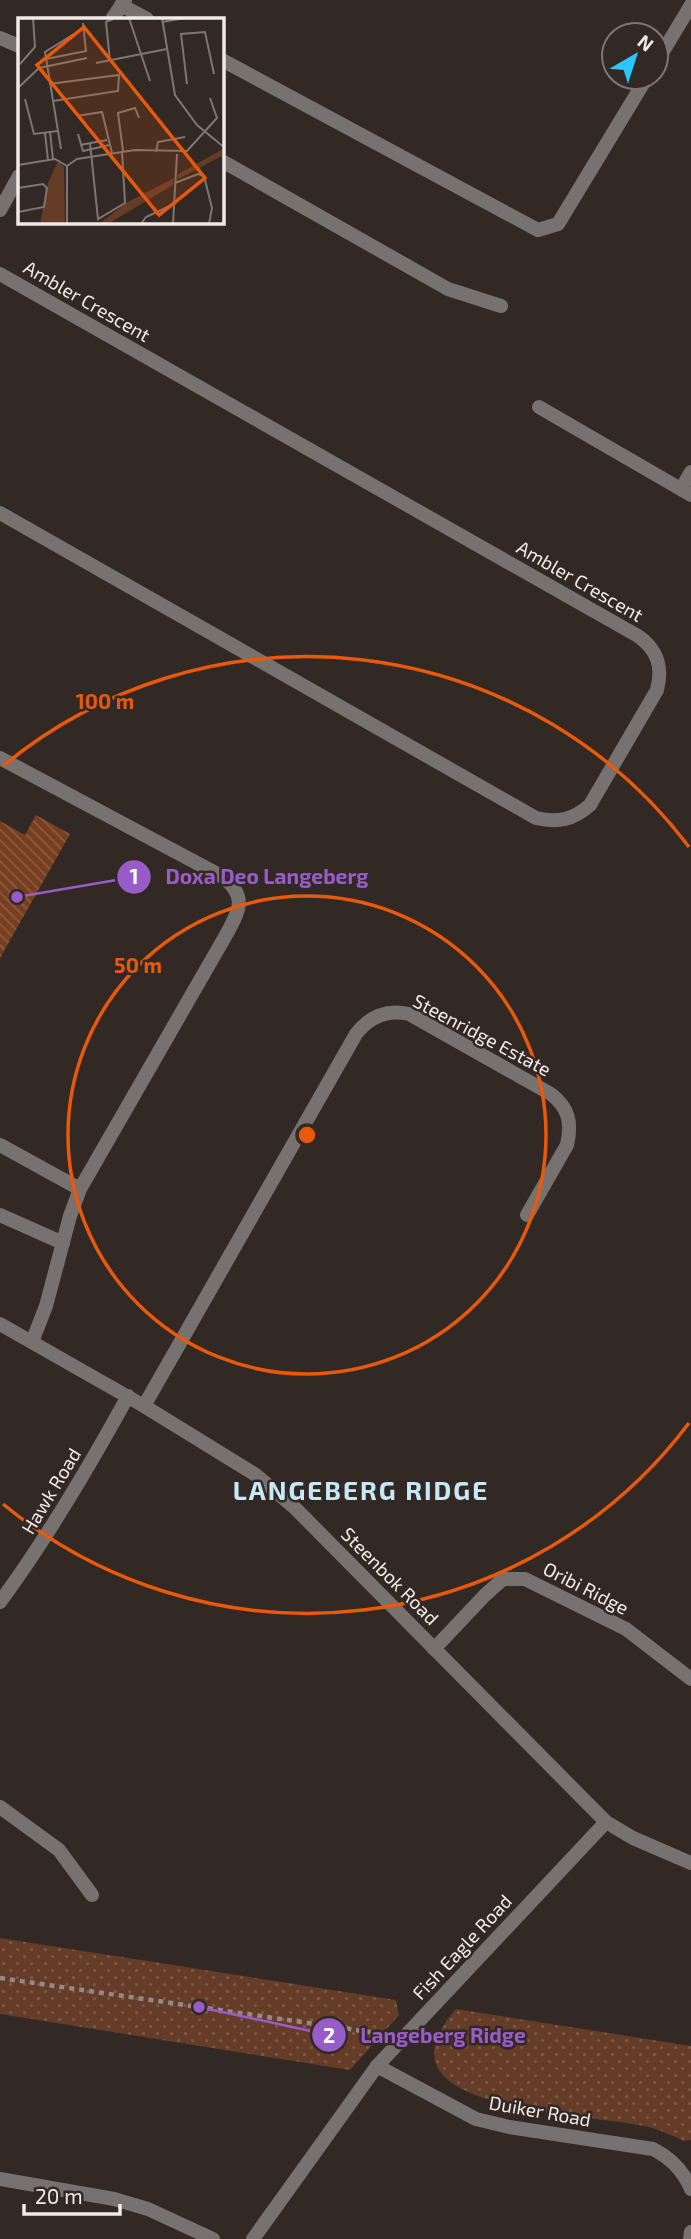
<svg xmlns="http://www.w3.org/2000/svg" width="691" height="2239" font-family="'Exo 2',sans-serif">
<style>
.grass{fill:url(#grass-dots)}
.building{fill:url(#building-back-hatch)}
.lines{fill:none;stroke-linecap:round;stroke-linejoin:round}
.path{stroke:#928a86;stroke-width:4.5;stroke-dasharray:5 5;stroke-linecap:butt}
.service{stroke:#77716f;stroke-width:14}
.minor{stroke:#77716f;stroke-width:14}
.ring{fill:none;stroke:#e8590c;stroke-width:3.5}
.labels{text-anchor:middle;stroke-width:5;stroke-linejoin:round;paint-order:stroke}
.street-label{font-size:19px;fill:#f1eae7;stroke:#322924}
.district-label{font-size:26px;font-weight:bold;letter-spacing:2px;fill:#c7e8f7;stroke:#322924}
.inset-road{fill:none;stroke:#7e7672;stroke-width:2}
.view{fill:#e8590c;fill-opacity:0.15;stroke:#e8590c;stroke-width:3.5}
.inset-edge{fill:none;stroke:#f1eae7;stroke-width:3.5}
.centre{fill:#e8590c;stroke:#322924;stroke-width:3.5}
.ring-label{font-size:21px;text-anchor:middle;font-weight:bold;fill:#e8590c;stroke:#322924;stroke-width:5;stroke-linejoin:round;paint-order:stroke}
.leader{fill:none;stroke:#985cc9;stroke-width:2.5}
.callout-dot{fill:#985cc9;stroke:#322924;stroke-width:2.5}
.mark-label{font-size:21px;text-anchor:middle;font-weight:bold;fill:#fff}
.callout-label{font-size:21px;text-anchor:middle;font-weight:bold;fill:#985cc9;stroke:#322924;stroke-width:5;stroke-linejoin:round;paint-order:stroke}
</style>
<defs>
<pattern id="grass-dots" width="8" height="8" patternUnits="userSpaceOnUse" patternTransform="scale(1.75)"><rect width="8" height="8" fill="#653c27"/><path d="M2 2h.1M6 6h.1" fill="none" stroke="#7c5846" stroke-width="1.8" stroke-linecap="round"/></pattern>
<pattern id="building-back-hatch" width="6" height="6" patternUnits="userSpaceOnUse" patternTransform="scale(1.75)"><rect width="6" height="6" fill="#773f20"/><path d="M-1 5l2 2M0 0l6 6M5-1l2 2" fill="none" stroke="#8b5b40"/></pattern>
</defs>
<rect width="100%" height="100%" fill="#322924"/>
<g class="grass">
<path d="M0,1938L396,2000L399,2015L350,2070L0,2014Z"/>
<path d="M456,2009L691,2046V2140L684,2141C671,2135 659,2129 644,2126C616,2121 587,2118 559,2114C504,2105 385,2089 456,2009Z"/>
</g>
<path class="building" d="M36,815L70,834L0,958V821L25,835Z"/>
<g class="lines">
<path class="path" d="M0,1978L377,2033"/>
<g class="service">
<path d="M0,758L223,877C248,897 239,911 226,935L80,1189L70,1216L46,1306L32,1342"/>
<path d="M0,1145L80,1189"/>
<path d="M0,1215L63,1243"/>
<path d="M434,1649L485,1595L503,1579H525L626,1629L691,1679"/>
</g>
<g class="minor">
<path d="M121,5L147,19"/>
<path d="M112,19L125,0"/>
<path d="M0,38L19,46"/>
<path d="M222,60L538,230L558,224L647,77"/>
<path d="M656,63L691,5"/>
<path d="M222,161L448,289L501,306"/>
<path d="M0,210L19,176"/>
<path d="M0,274L638,636C658,650 663,667 657,690L590,805C573,820 558,823 536,818L0,513"/>
<path d="M539,407L691,495"/>
<path d="M681,489L691,472"/>
<path d="M0,1324L144,1406L256,1475L295,1508L606,1822L633,1838L691,1863"/>
<path d="M144,1406L356,1034C370,1016 387,1009 409,1014L551,1094C569,1108 572,1123 567,1145L527,1215"/>
<path d="M0,1602C48,1537 89,1467 128,1396"/>
<path d="M0,1807L59,1850L92,1895"/>
<path d="M377,2066L476,2119L509,2127L653,2149C671,2158 683,2170 691,2189"/>
<path d="M0,2179L114,2199L148,2209L213,2239"/>
<path d="M253,2239L377,2066L606,1822"/>
<path d="M690,2239L691,2232"/>
</g>
</g>
<g class="ring">
<circle cx="307" cy="1135" r="239"/>
<path d="M689 1423A478 478 0 0 1 3 1504M3 766A478 478 0 0 1 689 847"/>
</g>
<g class="labels">
<g class="street-label">
<text transform="translate(87 301) rotate(30)" y="7">Ambler Crescent</text>
<text transform="translate(580 581) rotate(30)" y="7">Ambler Crescent</text>
<text transform="translate(482 1035) rotate(28)" y="7">Steenridge Estate</text>
<text transform="translate(51 1491) rotate(-59)" y="7">Hawk Road</text>
<text transform="translate(390 1576) rotate(45)" y="7">Steenbok Road</text>
<text transform="translate(586 1588) rotate(27)" y="7">Oribi Ridge</text>
<text transform="translate(462 1947) rotate(-47)" y="7">Fish Eagle Road</text>
<text transform="translate(540 2111) rotate(10)" y="7">Duiker Road</text>
</g>
<g class="district-label">
<text x="361" y="1500">LANGEBERG RIDGE</text>
</g>
</g>
<g transform="translate(18 18)">
<rect width="206" height="206" fill="#322924"/>
<path d="M205,131L206,137L160,161L159,157ZM156,160L155,167L90,206H81L108,185Z" fill="#653c27"/>
<path d="M40,143L46,149L47,206H22L30,165Z" fill="#653c27"/>
<path class="inset-road" d="M111,0L132,63M144,0L157,77L179,107L207,130M144,4L167,0M28,41L68,33L65,5M92,43L88,4L95,1M78,45L149,31M2,46L17,29L15,0M31,66L101,57L100,73L35,83M169,66L163,16L187,14L196,56M0,70L21,50L69,40M7,81L16,116L40,113M59,98L84,94L94,135M32,114L35,141M27,115L30,142M60,116L65,133L91,127M72,125L80,201L107,185L104,134M62,127L89,122M43,131L27,34L56,16M105,133L100,95L117,90L121,100M138,134L140,124L167,119M0,147L37,141L49,148M49,148L59,141L117,132L169,133L199,100L192,80M49,148V206M157,165L180,156L186,158L194,190L191,206M0,170L25,166L29,170L26,189L0,194M123,206L128,199L158,185M155,206L159,136"/>
<path class="view" d="M66,9L187,160L141,197L19,47Z"/>
<rect width="206" height="206" class="inset-edge"/>
</g>
<circle cx="307" cy="1135" r="10" class="centre"/>
<g class="ring-label">
<text x="105" y="709">100 m</text>
<text x="138" y="973">50 m</text>
</g>
<path class="leader" d="M17 897L134 877M199 2007L329 2035"/>
<g class="callout-dot">
<circle cx="17" cy="897" r="7"/>
<circle cx="199" cy="2007" r="7"/>
<circle cx="134" cy="877" r="18"/>
<circle cx="329" cy="2035" r="18"/>
</g>
<g class="mark-label">
<text x="134" y="884">1</text>
<text x="329" y="2043">2</text>
</g>
<g class="callout-label">
<text x="267" y="884">Doxa Deo Langeberg</text>
<text x="443" y="2043">Langeberg Ridge</text>
</g>
<g transform="translate(635 56) rotate(39)"><circle r="33" fill="#322924" stroke="#7e7672" stroke-width="2"/>
<path d="M0-5L12 26L0 18L-12 26Z" fill="#28c8ff"/>
<text y="-10" font-size="19" font-weight="bold" text-anchor="middle" fill="#f1eae7">N</text>
</g>
<path d="M24 2204v10h96v-10" fill="none" stroke="#f1eae7" stroke-width="3.5"/>
<text x="35" y="2204" font-size="21" fill="#f1eae7" stroke="#322924" stroke-width="5" paint-order="stroke">20 m</text>
</svg>
